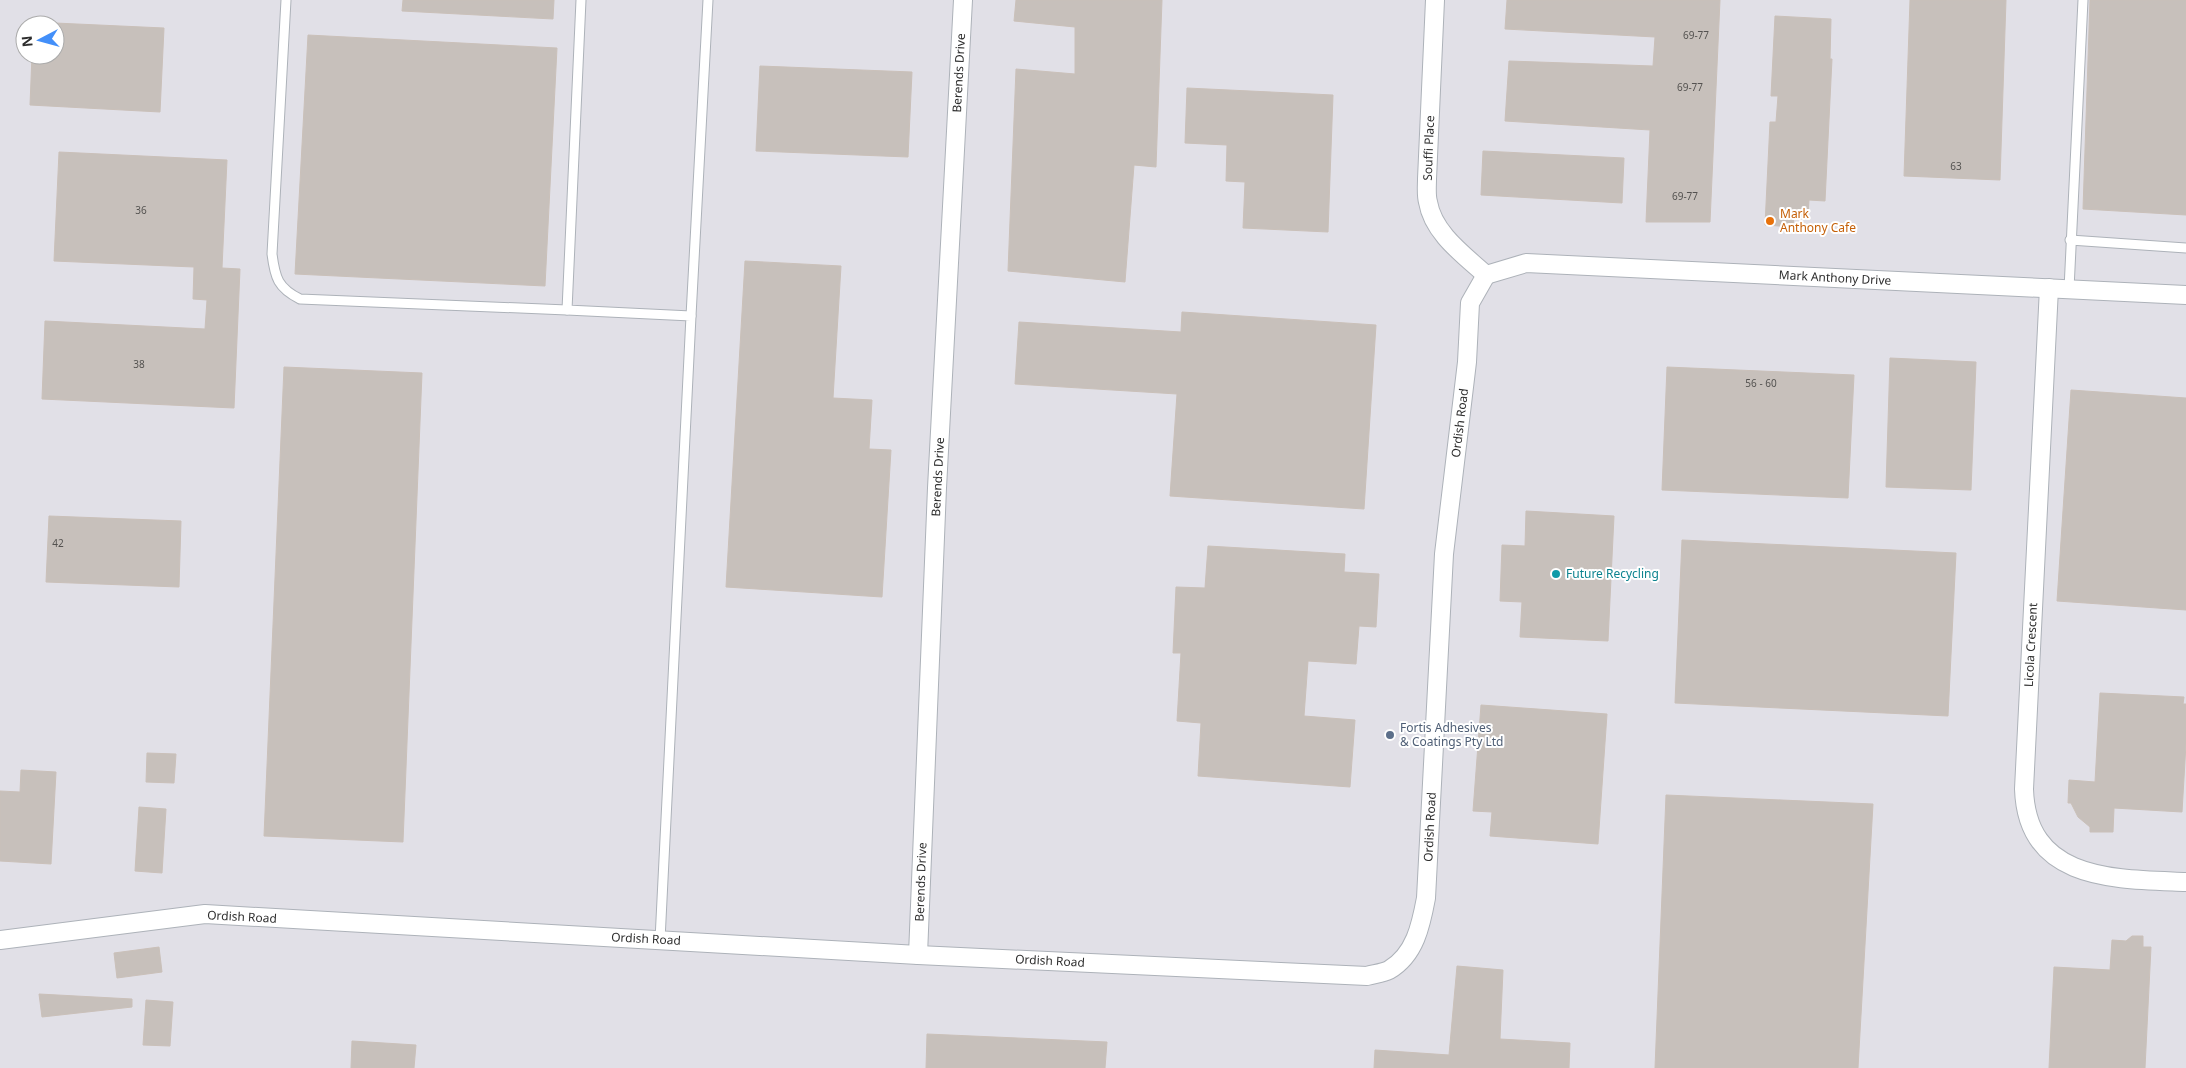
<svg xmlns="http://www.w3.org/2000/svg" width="2186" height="1068" font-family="'Noto Sans',sans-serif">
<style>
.industrial{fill:#e1e0e7;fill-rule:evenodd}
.building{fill:#c7c0bb;stroke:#cac0b9}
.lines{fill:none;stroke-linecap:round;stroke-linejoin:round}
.service-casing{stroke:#adb2b9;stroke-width:11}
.minor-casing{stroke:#adb2b9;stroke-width:20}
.service{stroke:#fff;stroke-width:9}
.minor{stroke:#fff;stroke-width:18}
.food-dot{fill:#e8710a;stroke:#fff;stroke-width:2}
.culture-dot{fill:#0f9aa8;stroke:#fff;stroke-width:2}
.service-dot{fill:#5c6f8a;stroke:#fff;stroke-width:2}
.labels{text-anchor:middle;stroke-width:4;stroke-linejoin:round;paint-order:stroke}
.number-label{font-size:10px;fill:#545250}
.street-label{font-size:12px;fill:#2d2d2d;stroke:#fff}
.food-label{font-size:12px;fill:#c56008;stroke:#fff;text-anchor:start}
.culture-label{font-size:12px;fill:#0d838f;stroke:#fff;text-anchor:start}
.service-label{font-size:12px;fill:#4e5e75;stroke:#fff;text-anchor:start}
</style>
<rect width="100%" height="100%" fill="#eee5e0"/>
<path class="industrial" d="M0,0H2186V1068H0ZM25,25H55V55H25Z"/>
<g class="building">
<path d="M403,0H554L553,19L402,11Z"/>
<path d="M1016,0H1162L1156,167L1134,165L1125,282L1008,271L1016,69L1075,74V27L1014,21Z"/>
<path d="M1507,0H1720L1710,222H1646L1650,130L1505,121L1509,61L1653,66L1655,37L1505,29Z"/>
<path d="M1910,0H2006L2000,180L1904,176Z"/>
<path d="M2090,0H2186V215L2083,209Z"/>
<path d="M1775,16L1831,19L1830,59H1832L1825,201L1809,200L1808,216H1794L1793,227L1765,225L1770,122H1776L1778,96H1771Z"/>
<path d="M55,23L164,28L160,112L30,105L32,55H55Z"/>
<path d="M308,35L557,48L545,286L295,274Z"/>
<path d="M760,66L912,72L908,157L756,151Z"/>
<path d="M1187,88L1333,95L1328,232L1243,228L1245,182L1226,181L1227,145L1185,143Z"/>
<path d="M1483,151L1624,158L1622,203L1481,195Z"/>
<path d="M59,152L227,160L222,268L240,269L234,408L42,399L45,321L205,329L207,300L193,299L194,267L54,261Z"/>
<path d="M745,261L841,266L833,398L872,400L869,449L891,450L882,597L726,587Z"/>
<path d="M1182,312L1376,325L1364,509L1170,496L1177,394L1015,384L1019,322L1181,332Z"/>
<path d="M1890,358L1976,362L1971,490L1886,487Z"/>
<path d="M284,367L422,373L403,842L264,836Z"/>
<path d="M1667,367L1854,375L1848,498L1662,490Z"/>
<path d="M2071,390L2186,398V610L2057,601Z"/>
<path d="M1526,511L1614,516L1608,641L1520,637L1522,602L1500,601L1502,545L1525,546Z"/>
<path d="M49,516L181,521L179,587L46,582Z"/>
<path d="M1682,540L1956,553L1948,716L1675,703Z"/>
<path d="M1208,546L1345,554L1344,572L1379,574L1376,627L1359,626L1356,664L1308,661L1304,716L1355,720L1350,787L1198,776L1201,723L1177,721L1181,653H1173L1176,587L1205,588Z"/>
<path d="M2100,693L2184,697L2183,704H2186V744L2182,812L2114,808L2113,832H2090V827L2078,817L2071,803H2068L2069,780L2095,782Z"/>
<path d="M1481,705L1607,714L1598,844L1490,836L1492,812L1473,811Z"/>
<path d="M147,753L176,754L174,783L146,782Z"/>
<path d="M21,770L56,772L51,864L0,861V791L20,792Z"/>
<path d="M1666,795L1873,804L1858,1068H1655Z"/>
<path d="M139,807L166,809L162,873L135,871Z"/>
<path d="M2132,936H2143V947H2151L2145,1068H2049L2054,967L2110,970L2112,940L2126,941Z"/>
<path d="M159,947L162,972L117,978L114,953Z"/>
<path d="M1457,966L1503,970L1500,1039L1570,1043L1569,1068H1374L1375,1050L1449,1055Z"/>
<path d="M39,994L132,999V1007L42,1017Z"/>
<path d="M146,1000L173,1002L170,1046L143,1045Z"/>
<path d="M927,1034L1107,1042L1105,1068H926Z"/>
<path d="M352,1041L416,1045L414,1068H351Z"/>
</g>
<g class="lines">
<g class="service-casing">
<g id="service">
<path d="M286,0L272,254C275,278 278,288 300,299L567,310"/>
<path d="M581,0L567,310L691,316L660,940"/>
<path d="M2070,240L2186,248"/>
<path d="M2069,289L2083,0"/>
<path d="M691,316L708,0"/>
</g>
</g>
<g class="minor-casing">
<g id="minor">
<path d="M1435,0L1427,179C1427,186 1426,195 1428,202C1433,233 1464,255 1486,275"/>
<path d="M1486,275L1526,263L2186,295"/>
<path d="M2049,288L2024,789C2027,882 2116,879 2186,882"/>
<path d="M0,940L205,914L918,955L1367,976C1374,974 1383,973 1389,970C1415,955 1421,925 1426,898L1444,554L1467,362L1470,303L1486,275"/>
<path d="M918,955L937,488L963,0"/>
</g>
</g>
<use href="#service" class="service"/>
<use href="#minor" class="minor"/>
</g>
<circle class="food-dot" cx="1770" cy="221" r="5"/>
<circle class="culture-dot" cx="1556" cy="574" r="5"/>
<circle class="service-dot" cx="1390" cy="735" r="5"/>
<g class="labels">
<g class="number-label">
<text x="1696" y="39">69-77</text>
<text x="1690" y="91">69-77</text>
<text x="1956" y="170">63</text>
<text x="1685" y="200">69-77</text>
<text x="141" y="214">36</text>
<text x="139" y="368">38</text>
<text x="1761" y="387">56 - 60</text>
<text x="58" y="547">42</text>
</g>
<g class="street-label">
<text transform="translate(959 73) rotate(-87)" y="4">Berends Drive</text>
<text transform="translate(1429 148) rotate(-88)" y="4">Souffi Place</text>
<text transform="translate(1835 278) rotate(3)" y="4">Mark Anthony Drive</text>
<text transform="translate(1460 423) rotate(-83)" y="4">Ordish Road</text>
<text transform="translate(938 477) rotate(-87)" y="4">Berends Drive</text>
<text transform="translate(2031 645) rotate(-87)" y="4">Licola Crescent</text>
<text transform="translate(1430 827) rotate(-87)" y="4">Ordish Road</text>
<text transform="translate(921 882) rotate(-88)" y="4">Berends Drive</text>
<text transform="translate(242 917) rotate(3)" y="4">Ordish Road</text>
<text transform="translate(646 939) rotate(3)" y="4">Ordish Road</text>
<text transform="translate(1050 961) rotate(3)" y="4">Ordish Road</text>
</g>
<g class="food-label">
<text x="1780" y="218">Mark<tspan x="1780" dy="14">Anthony Cafe</tspan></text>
</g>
<g class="culture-label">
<text x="1566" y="578">Future Recycling</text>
</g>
<g class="service-label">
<text x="1400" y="732">Fortis Adhesives<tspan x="1400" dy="14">&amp; Coatings Pty Ltd</tspan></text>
</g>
</g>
<g transform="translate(40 40) rotate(264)"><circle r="24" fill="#ffffff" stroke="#ababab"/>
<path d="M0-4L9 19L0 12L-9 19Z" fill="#438ff9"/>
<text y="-8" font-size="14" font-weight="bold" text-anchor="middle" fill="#2d2d2d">N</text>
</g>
</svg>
